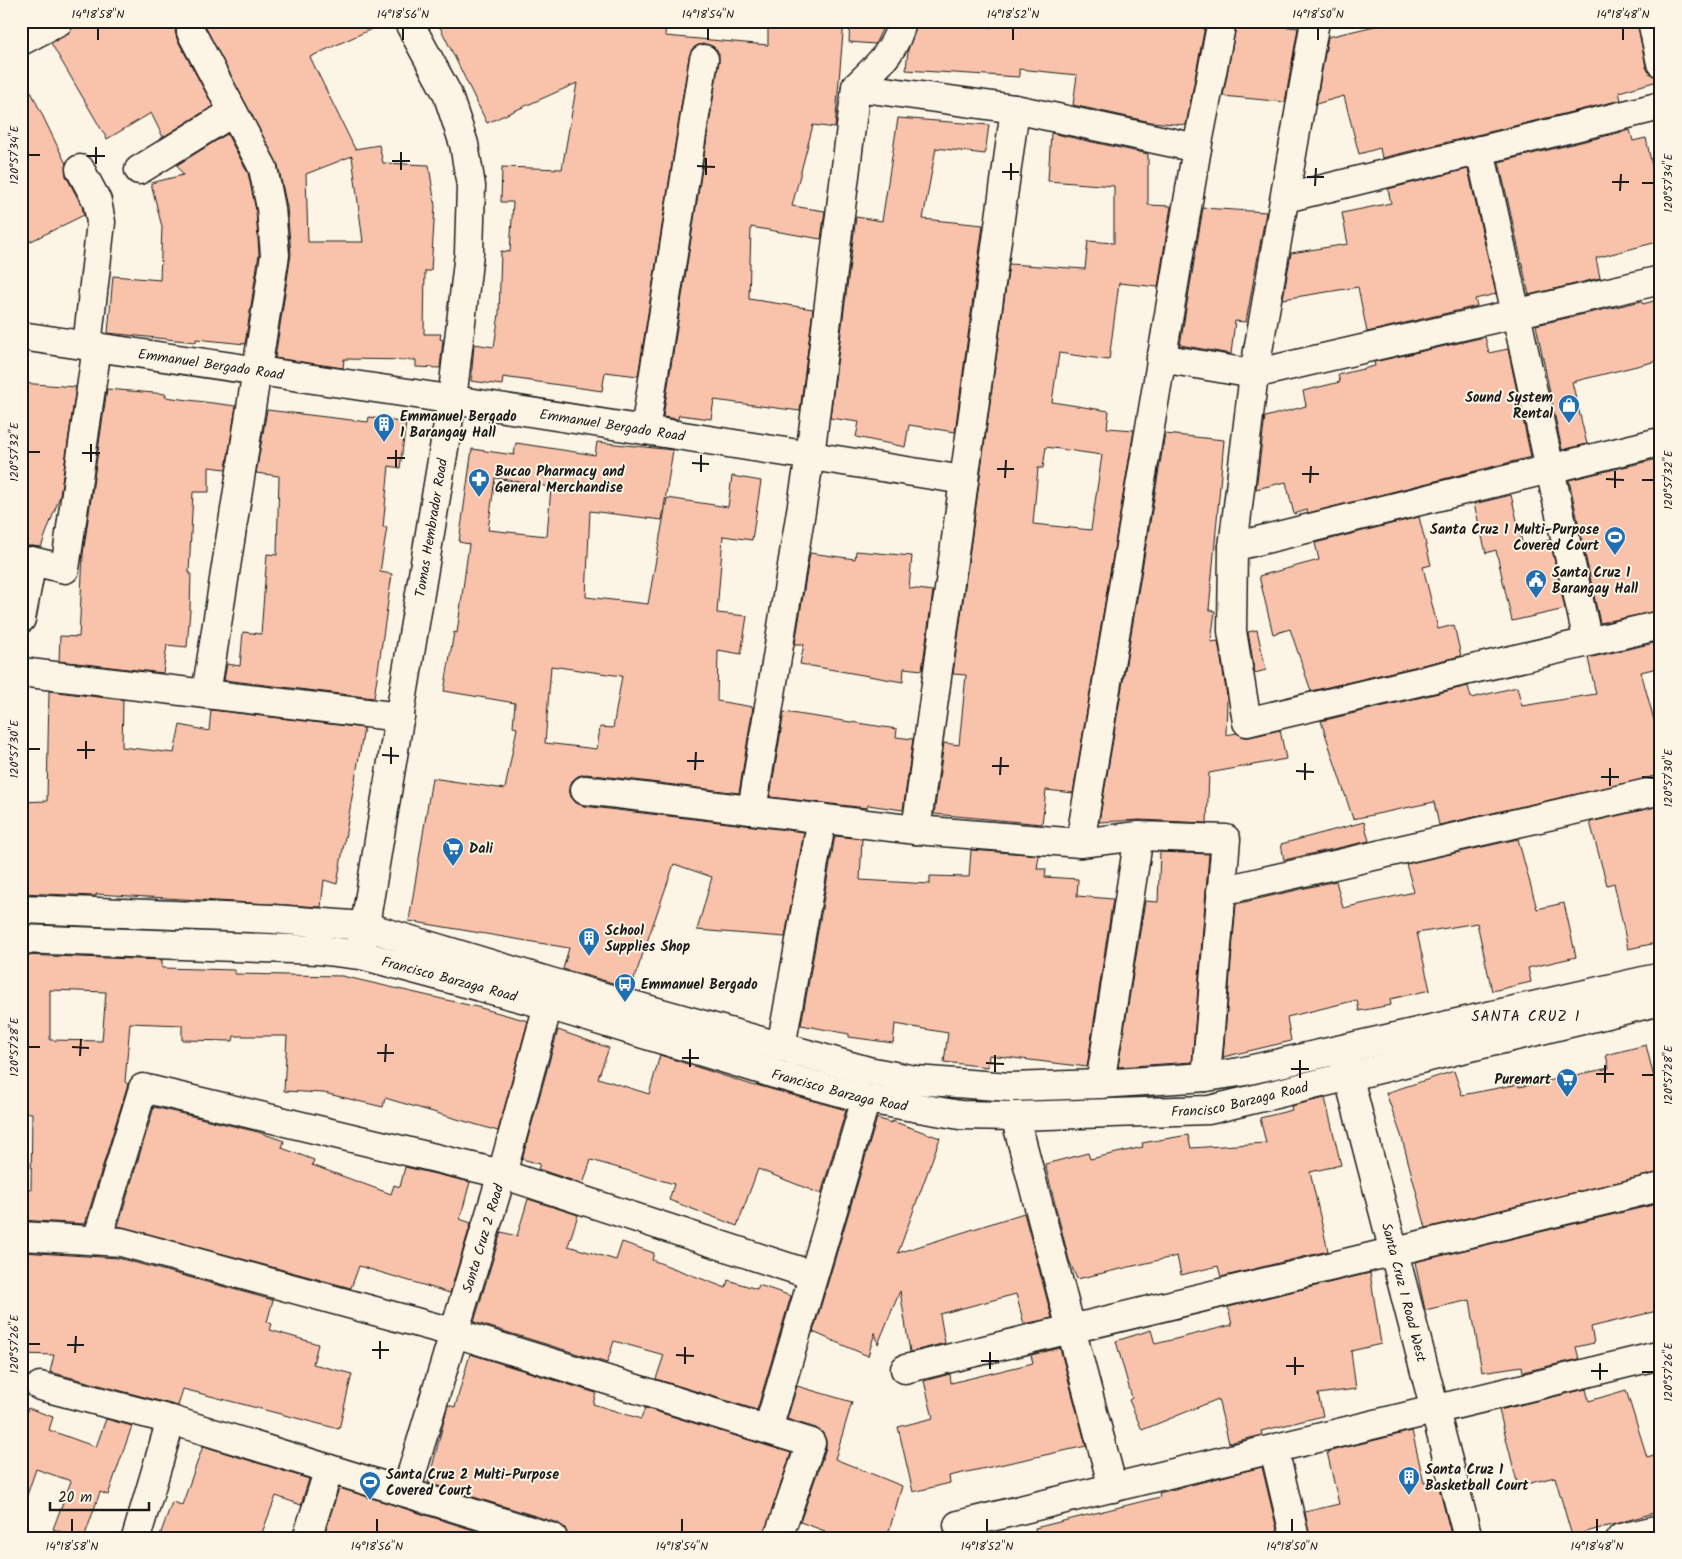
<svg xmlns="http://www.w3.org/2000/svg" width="1682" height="1559" font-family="Kalam,sans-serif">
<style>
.building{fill:#f9c3ab;stroke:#1c1c1c;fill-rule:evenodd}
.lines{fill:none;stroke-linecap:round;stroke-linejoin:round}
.minor-casing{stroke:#1c1c1c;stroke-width:31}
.minor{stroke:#fcf5e5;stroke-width:28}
.ticks{fill:none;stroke:#1c1c1c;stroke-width:2}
.labels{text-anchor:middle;stroke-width:4;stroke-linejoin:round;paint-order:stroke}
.street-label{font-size:14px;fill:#1c1c1c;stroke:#fcf5e5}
.poi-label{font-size:14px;font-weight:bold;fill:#1c1c1c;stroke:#fcf5e5;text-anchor:start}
.neighbourhood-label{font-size:15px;letter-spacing:1px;fill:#1c1c1c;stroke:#fcf5e5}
.neatline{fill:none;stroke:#1c1c1c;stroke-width:2}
.ticks-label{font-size:12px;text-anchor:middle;fill:#1c1c1c}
</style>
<rect width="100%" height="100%" fill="#fcf5e5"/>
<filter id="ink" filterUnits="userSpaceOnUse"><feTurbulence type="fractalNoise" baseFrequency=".02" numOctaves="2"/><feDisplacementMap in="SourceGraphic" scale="10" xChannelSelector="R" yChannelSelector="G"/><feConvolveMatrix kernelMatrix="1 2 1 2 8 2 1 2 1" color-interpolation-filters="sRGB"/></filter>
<g filter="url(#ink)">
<g class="building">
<path d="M75,21H180L175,31L177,39L213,106L163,137L151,113L107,139L51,43L67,35L72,29Z"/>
<path d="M202,21H389L310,57L355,149L379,145L383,163L429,165L435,206L431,271H425L424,334H441L440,339L443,340L440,368L416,367V360L344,359L343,368L275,358L291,254L287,207L278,165ZM352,156L363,242H308L306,174Z"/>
<path d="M437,21H666L665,36L768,45V21H844L835,128L813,125L792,206L825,211L821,239L751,227L749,299L813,309L800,411L714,400L711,419L679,415L678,419L663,417L719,61V54L714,47L706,44L698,45L692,49L689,57L638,376L605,372L602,391L503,377L502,385L471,381L474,344L494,347L499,314L501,251L510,252L513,202H501L502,167L562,169L577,83L487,123Z"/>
<path d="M850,21H886L875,44L849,42Z"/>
<path d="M917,21H943L992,27L993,21H1206L1186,125L1151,122L1073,105L1077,75L1019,69V77L906,70L908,50Z"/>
<path d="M1237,21L1298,28L1285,102L1223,96Z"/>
<path d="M1396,21H1637L1646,67L1650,74L1661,78V80L1619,92L1621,100L1382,158L1380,148L1359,154L1344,96L1316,104L1328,37Z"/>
<path d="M21,71L66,164V176L82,206L84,215L21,246Z"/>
<path d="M898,118L989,125L985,154L936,148L923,219L983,225L955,432L909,425L905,447L856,437L859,422L830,418L856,217L882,221Z"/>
<path d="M1630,130L1633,141L1646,138L1661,208V241L1596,258L1600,278L1529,295L1499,162Z"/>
<path d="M1051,133L1148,154V205L1171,206L1158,287L1119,283L1109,360L1059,353L1052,402L1109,411L1107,428L1134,430L1073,793L1046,790L1042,824L934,814L944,743L959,745L966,675L953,674L1009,264L1085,269L1088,241L1114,243V186L1048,181ZM1046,447L1102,455L1091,530L1033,524L1038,468H1043Z"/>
<path d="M227,134L248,173L256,210L259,254L245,344L196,339V342L108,333L113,276L160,280L162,227L151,183L183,175L177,165Z"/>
<path d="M1468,169L1496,294L1475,299L1477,306L1367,332L1358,287L1283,299L1291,253L1348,244L1342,213L1391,203L1388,189Z"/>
<path d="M1203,208L1266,212L1246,322L1235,321L1231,354L1180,345Z"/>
<path d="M1661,299V360L1572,382L1587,444L1562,450L1536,325L1642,301L1643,304Z"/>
<path d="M1485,337L1489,353L1508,349L1531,457L1308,513L1307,510L1294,514L1286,482L1256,489L1265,417L1306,406L1303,391L1340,382L1338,375L1375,366L1374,362Z"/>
<path d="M21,383L76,387L60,496L41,547L28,546L21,550Z"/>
<path d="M107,389L166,394L165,397L236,406L226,469L209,467V492H193L189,573H191L190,610L187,647L167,645L163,673L59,661L60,636L79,637L83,554Z"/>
<path d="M267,410L368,422L369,417L406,423L400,468L389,466L383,527H387L380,572L392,574L374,698L224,680L227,664L240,666L243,632L261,634L267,554L277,555L279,476L256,473Z"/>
<path d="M1165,434L1224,440L1209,610L1215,611L1211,642L1218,641L1227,696L1226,735L1237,733L1243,737H1250L1280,730L1286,759L1209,773L1207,823L1140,820L1099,822Z"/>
<path d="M597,442L673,450L662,520L590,511L586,597L648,604L667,498L728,507L732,476L761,481L752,540L723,536L717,613L747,616L741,654L718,650L717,701L753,707L739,793L586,774L578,776L572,781L569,789L571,797L576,803L583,806L804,832L785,937L697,930L712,877L674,864L631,988L563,969L569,948L409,921L432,778L505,789L517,728L513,727L515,703L444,691L454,632L457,633L469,544L459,542L472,449L514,455L516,443L595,455ZM495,478L551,487L547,536L488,530ZM551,666L622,676L613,728L600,727L597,749L545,743Z"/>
<path d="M1653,460L1661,461V610L1600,623L1569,480Z"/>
<path d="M1511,495L1523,546L1550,540L1565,609L1512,621L1496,550L1486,553L1474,504Z"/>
<path d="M1419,517L1431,565L1423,567L1438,629L1454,625L1461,656L1311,691L1290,629L1273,634L1259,576L1319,560L1315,543Z"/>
<path d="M856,551L912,556L909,588L933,591L922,670L904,668L903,682L800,664L804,644H795L810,553L855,559Z"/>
<path d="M1257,630L1266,670L1255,673L1248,632Z"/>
<path d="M1659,642L1661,667L1641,672L1661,746V775L1439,825L1434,802L1353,819L1321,721L1468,686L1471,698L1517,687L1522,706L1596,694L1588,658Z"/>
<path d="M49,691L123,700L122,747L174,753L180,725L209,731L211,710L364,728L337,884L324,880L321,907L96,894V896L21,893V802L47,801Z"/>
<path d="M784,712L897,729L896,737L913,739L903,810L868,805L867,808L770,797Z"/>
<path d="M1660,806L1661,942L1628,949L1614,883L1607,885L1590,822Z"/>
<path d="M1364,822L1369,841L1284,860L1281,844Z"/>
<path d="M835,836L862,839L860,880L930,884V876L969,877L971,850L1039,855L1037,869H1046L1045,877L1078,879L1077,896L1113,899L1087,1067L989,1055L988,1067L944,1062L948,1033L895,1024L893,1043L849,1037V1034L801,1025Z"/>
<path d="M1518,839L1537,909L1564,903L1576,957L1528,968L1531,982L1492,991L1477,923L1417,933L1430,990L1390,999L1391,1005L1359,1011L1357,1000L1287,1017L1291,1041L1223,1057L1236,904L1336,881L1343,908L1414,892L1406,864Z"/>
<path d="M1160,852L1209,854L1192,1062L1118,1067L1145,901L1158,902Z"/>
<path d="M21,955L162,960V968L235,970V974L342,976L477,1007L528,1021L498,1131L385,1098L383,1107L324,1093L284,1091L287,1036H234L233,1041L182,1040V1025L130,1023L125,1082L128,1084L85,1224L21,1220V1190H31L32,1113L21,1112ZM50,990L106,992L102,1041L50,1040Z"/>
<path d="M558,1030L609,1048L598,1078L649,1094L660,1055L755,1086L756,1085L846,1110L821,1194L758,1169L737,1226L669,1200L674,1184L591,1160L583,1184L538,1169L540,1164L522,1159Z"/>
<path d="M1646,1045L1661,1106V1172L1426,1228L1401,1135L1386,1093L1454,1071L1462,1095L1519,1084V1087L1609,1068L1606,1055Z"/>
<path d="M1325,1098L1341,1165L1310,1172L1328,1251L1221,1277L1218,1266L1181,1275L1177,1256L1077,1279L1069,1260L1045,1164L1088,1153L1090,1159L1143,1147L1142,1143L1188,1135L1191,1148L1266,1143L1260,1118L1292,1110L1291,1106Z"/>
<path d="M154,1107L258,1132L284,1141L282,1148L314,1160L312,1165L391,1194L394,1185L400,1187L405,1167L470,1182L460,1219L471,1223L450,1293L359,1266L351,1288L118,1226Z"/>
<path d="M877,1118L891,1123L892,1121L940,1138L898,1253L1024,1213L1052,1318L1024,1324L1016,1294L940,1314L945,1343L910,1352L900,1291L878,1344L875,1332L868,1356L813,1332Z"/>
<path d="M528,1199L578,1215L568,1246L616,1260L622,1242L654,1253L652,1260L726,1288L728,1280L757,1289L759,1285L791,1296L757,1410L656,1379L664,1355L614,1341L607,1363L474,1322L501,1232L517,1236Z"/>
<path d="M1661,1203V1310L1591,1327L1594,1343L1576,1347L1579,1359L1523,1372L1522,1366L1482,1372L1470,1300L1425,1310L1415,1262Z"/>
<path d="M21,1252L118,1258L273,1300L267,1322L272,1324L270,1330L318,1344L313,1364L352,1374L339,1429L183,1389L178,1406L50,1372L54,1355L21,1354Z"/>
<path d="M1370,1273L1381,1344L1351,1351L1356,1389L1318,1394L1323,1416L1261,1431L1262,1435L1229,1443L1218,1399L1142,1430L1129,1400L1132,1398L1116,1341L1151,1330L1155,1344L1232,1325L1228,1307Z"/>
<path d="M1060,1348L1086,1446L949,1476L950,1483L913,1492L898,1427L933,1418L924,1381L950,1374L951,1383L1033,1363L1031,1355Z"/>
<path d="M470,1354L596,1393L593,1404L641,1419L645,1408L791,1453L763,1538H568L565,1528L558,1523L428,1483L448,1405L455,1407Z"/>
<path d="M797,1386L852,1402L835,1459L902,1486L887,1538H823L825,1531L800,1522L826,1448V1440L823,1433L816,1428L787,1419Z"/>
<path d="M1586,1389L1589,1401L1626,1390L1647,1457L1661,1453V1511L1572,1536L1555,1477L1518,1486L1499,1410Z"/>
<path d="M28,1408L53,1417L49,1430L96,1447L106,1419L132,1426L108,1495L100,1492L84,1538H78L53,1529L71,1481L36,1469L26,1498H21V1420L23,1421Z"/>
<path d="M1412,1431L1424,1483L1437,1480L1452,1538H1310L1305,1512L1339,1504L1327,1452Z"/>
<path d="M203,1446L309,1479L301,1505L276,1496L260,1538H159L172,1502L182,1505Z"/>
<path d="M1262,1467L1279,1538H1036L1035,1528L1160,1497L1159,1493Z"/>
<path d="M339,1488L499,1538H323Z"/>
</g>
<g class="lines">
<g class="minor-casing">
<g id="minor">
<path d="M1315,21L1254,374L1233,547L1232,631L1247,722L1661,625"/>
<path d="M1652,21L1661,63"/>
<path d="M191,32L263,168L271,208L275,255L206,694"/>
<path d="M21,41L59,21"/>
<path d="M856,87L1015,109L1197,148"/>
<path d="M1480,150L1588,642"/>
<path d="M80,169L97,201L101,222L87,346"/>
<path d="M139,170L233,112"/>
<path d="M1286,198L1661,106"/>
<path id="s1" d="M21,336L422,395L964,480"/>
<path d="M1161,358L1254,374L1661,280"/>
<path d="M645,430L704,59"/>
<path d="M1233,547L1655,443L1661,446"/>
<path d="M21,619L32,561L65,569L97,347"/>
<path d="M21,672L400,717"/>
<path d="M585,790L916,830L1080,843L1139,836L1226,839L1206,1077"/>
<path d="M752,810L810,456L856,87C876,67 896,51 902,21"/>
<path d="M916,830L1015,109"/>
<path d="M1080,843L1197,148L1222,21"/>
<path d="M1221,891L1661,790"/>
<path d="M21,909L273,919L364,926L554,983L868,1071L915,1080L1010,1087L1100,1084L1206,1077L1240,1072L1661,977"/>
<path id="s2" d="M21,939L319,950L361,955L548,1005L775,1074L866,1099L960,1115L1015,1116L1209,1110L1661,1001"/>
<path id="s3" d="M362,943L452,400L469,253L471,186L464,144L447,93L408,21"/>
<path d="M781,1047L822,818"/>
<path id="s4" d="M1344,1059L1468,1538"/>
<path d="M1100,1084L1139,836"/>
<path d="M1015,1116L1113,1488"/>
<path d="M21,1236L121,1242L452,1332L811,1443L778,1538"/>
<path d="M97,1240L143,1088L502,1174L812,1275"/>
<path d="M905,1369L1661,1187"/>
<path d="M40,1386L171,1420L553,1538"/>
<path d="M768,1429L866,1099"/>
<path d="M1274,1449L1295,1538"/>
<path id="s5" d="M406,1492L502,1174L553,987"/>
<path d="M958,1525L1661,1355"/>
<path d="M136,1538L171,1420"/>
<path d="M307,1538L329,1469"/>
<path d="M1621,1538L1661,1529"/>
</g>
</g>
<use href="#minor" class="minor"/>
</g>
</g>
<path class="ticks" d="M98,40V28M403,40V28M708,40V28M1013,40V28M1318,40V28M1623,40V28M28,155H40M87,156H105M392,161H410M96,164V147M697,166L715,167M401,170V152M1002,172H1019M706,175V158M1307,177H1324M1011,180V163M1612,182H1629M1642,183H1654M1315,186L1316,168M1620,191L1621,174M28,452H40M82,453H100M387,458H405M91,462V444M692,463L709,464M396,467V450M997,469H1014M701,472V455M1302,474H1319M1005,478L1006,460M1606,479L1624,480M1642,480H1654M1310,483L1311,466M1615,488V471M28,749H40M77,750H95M382,755L399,756M86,759V741M687,761H704M391,764V747M992,766H1009M695,770L696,752M1296,771L1314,772M1000,775L1001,757M1601,777H1619M1642,777L1654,778M1305,780V763M1610,786V768M28,1047H40M72,1047L89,1048M377,1053H394M80,1056L81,1039M682,1058H699M385,1062L386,1044M986,1063L1004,1064M690,1067V1049M1291,1069H1309M995,1072V1055M1596,1074H1614M1642,1075H1654M1300,1078V1060M1605,1083V1065M28,1344H40M67,1345H84M372,1350H389M75,1353L76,1336M676,1355L694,1356M380,1359V1341M981,1361H999M685,1364V1347M1286,1366H1304M990,1369V1352M1591,1371H1608M1642,1372H1654M1295,1375V1357M1600,1380V1363M72,1532V1519M377,1532V1519M682,1532V1519M987,1532V1519M1292,1532V1519M1597,1532V1519"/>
<defs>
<g id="shop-pin" transform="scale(1.125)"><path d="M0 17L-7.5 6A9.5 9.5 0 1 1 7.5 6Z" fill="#1f6fb2" stroke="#fcf5e5"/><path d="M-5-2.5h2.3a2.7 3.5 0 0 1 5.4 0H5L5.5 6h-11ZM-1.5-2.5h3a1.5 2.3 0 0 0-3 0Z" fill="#fff"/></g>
<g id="building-pin" transform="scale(1.125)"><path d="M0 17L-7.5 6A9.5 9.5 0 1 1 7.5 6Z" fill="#1f6fb2" stroke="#fcf5e5"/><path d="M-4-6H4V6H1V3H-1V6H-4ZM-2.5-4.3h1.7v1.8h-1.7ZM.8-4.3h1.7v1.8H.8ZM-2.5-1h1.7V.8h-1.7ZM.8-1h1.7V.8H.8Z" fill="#fff"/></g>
<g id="pharmacy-pin" transform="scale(1.125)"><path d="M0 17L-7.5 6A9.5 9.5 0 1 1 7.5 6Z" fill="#1f6fb2" stroke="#fcf5e5"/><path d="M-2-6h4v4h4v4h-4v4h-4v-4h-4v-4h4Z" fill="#fff"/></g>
<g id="stadium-pin" transform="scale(1.125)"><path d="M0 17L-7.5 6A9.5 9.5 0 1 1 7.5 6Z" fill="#1f6fb2" stroke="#fcf5e5"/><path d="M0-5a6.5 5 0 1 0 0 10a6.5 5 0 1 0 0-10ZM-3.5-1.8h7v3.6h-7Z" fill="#fff"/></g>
<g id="civic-pin" transform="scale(1.125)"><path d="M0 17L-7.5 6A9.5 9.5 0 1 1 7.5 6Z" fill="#1f6fb2" stroke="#fcf5e5"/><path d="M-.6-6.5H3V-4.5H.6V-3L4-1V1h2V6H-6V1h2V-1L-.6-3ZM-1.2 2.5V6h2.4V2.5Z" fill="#fff"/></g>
<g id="supermarket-pin" transform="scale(1.125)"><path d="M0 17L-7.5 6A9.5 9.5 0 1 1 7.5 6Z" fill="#1f6fb2" stroke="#fcf5e5"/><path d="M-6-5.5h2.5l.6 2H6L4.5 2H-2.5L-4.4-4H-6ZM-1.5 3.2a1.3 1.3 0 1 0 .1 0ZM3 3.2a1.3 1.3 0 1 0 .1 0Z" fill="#fff"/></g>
<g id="bus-pin" transform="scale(1.125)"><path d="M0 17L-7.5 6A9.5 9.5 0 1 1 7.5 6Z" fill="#1f6fb2" stroke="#fcf5e5"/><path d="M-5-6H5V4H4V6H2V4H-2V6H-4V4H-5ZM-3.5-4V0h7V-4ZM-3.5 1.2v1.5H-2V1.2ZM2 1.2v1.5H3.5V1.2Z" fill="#fff"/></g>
</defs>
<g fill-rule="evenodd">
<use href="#shop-pin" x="1569" y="405"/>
<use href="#building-pin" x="384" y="424"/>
<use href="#pharmacy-pin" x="479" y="479"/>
<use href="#stadium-pin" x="1615" y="537"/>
<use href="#civic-pin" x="1536" y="580"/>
<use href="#supermarket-pin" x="453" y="848"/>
<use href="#building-pin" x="589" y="938"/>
<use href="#bus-pin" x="625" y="984"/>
<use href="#supermarket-pin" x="1567" y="1079"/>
<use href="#building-pin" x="1409" y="1477"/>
<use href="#stadium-pin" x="370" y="1482"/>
</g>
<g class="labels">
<g class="street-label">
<text dy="5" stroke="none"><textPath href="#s1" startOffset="192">Emmanuel Bergado Road</textPath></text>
<text dy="5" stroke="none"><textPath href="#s1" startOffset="598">Emmanuel Bergado Road</textPath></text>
<text dy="5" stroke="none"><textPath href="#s3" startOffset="421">Tomas Hembrador Road</textPath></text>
<text dy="5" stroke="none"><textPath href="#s2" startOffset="432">Francisco Barzaga Road</textPath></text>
<text dy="5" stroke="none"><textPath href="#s2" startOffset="838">Francisco Barzaga Road</textPath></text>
<text dy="5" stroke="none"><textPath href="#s2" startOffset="1242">Francisco Barzaga Road</textPath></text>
<text dy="5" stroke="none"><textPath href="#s5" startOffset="265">Santa Cruz 2 Road</textPath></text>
<text dy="5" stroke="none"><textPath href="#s4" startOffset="241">Santa Cruz 1 Road West</textPath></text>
</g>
<g class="poi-label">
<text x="1553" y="402" text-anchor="end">Sound System<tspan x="1553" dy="16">Rental</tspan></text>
<text x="400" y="421">Emmanuel Bergado<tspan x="400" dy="16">1 Barangay Hall</tspan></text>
<text x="495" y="476">Bucao Pharmacy and<tspan x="495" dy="16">General Merchandise</tspan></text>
<text x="1599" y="534" text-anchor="end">Santa Cruz 1 Multi-Purpose<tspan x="1599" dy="16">Covered Court</tspan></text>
<text x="1552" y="577">Santa Cruz 1<tspan x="1552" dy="16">Barangay Hall</tspan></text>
<text x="469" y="853">Dali</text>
<text x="605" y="935">School<tspan x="605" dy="16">Supplies Shop</tspan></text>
<text x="641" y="989">Emmanuel Bergado</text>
<text x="1551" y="1084" text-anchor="end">Puremart</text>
<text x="1425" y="1474">Santa Cruz 1<tspan x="1425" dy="16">Basketball Court</tspan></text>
<text x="386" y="1479">Santa Cruz 2 Multi-Purpose<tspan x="386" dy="16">Covered Court</tspan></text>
</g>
<g class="neighbourhood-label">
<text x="1526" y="1021">SANTA CRUZ 1</text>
</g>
</g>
<rect width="1682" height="1559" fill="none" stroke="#fcf5e5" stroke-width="55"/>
<path d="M50 1502v8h99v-8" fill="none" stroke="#1c1c1c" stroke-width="2.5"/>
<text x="58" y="1502" font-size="15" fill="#1c1c1c" stroke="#fcf5e5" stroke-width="4" paint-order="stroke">20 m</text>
<rect x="28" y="28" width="1626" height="1504" class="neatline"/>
<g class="ticks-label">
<text x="98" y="18">14°18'58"N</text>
<text x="403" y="18">14°18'56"N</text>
<text x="708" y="18">14°18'54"N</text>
<text x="1013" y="18">14°18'52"N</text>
<text x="1318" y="18">14°18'50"N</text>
<text x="1623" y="18">14°18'48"N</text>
<text transform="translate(14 155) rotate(-90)" y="4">120°57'34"E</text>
<text transform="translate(1668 183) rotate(-90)" y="4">120°57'34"E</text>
<text transform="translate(14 452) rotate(-90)" y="4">120°57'32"E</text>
<text transform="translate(1668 480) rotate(-90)" y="4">120°57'32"E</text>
<text transform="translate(14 749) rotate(-90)" y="4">120°57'30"E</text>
<text transform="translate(1668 778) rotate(-90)" y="4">120°57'30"E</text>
<text transform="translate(14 1047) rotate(-90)" y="4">120°57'28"E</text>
<text transform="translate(1668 1075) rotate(-90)" y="4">120°57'28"E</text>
<text transform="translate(14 1344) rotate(-90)" y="4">120°57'26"E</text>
<text transform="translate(1668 1372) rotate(-90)" y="4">120°57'26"E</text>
<text x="72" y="1550">14°18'58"N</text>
<text x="377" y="1550">14°18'56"N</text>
<text x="682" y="1550">14°18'54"N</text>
<text x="987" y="1550">14°18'52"N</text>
<text x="1292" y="1550">14°18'50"N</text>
<text x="1597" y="1550">14°18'48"N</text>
</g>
</svg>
